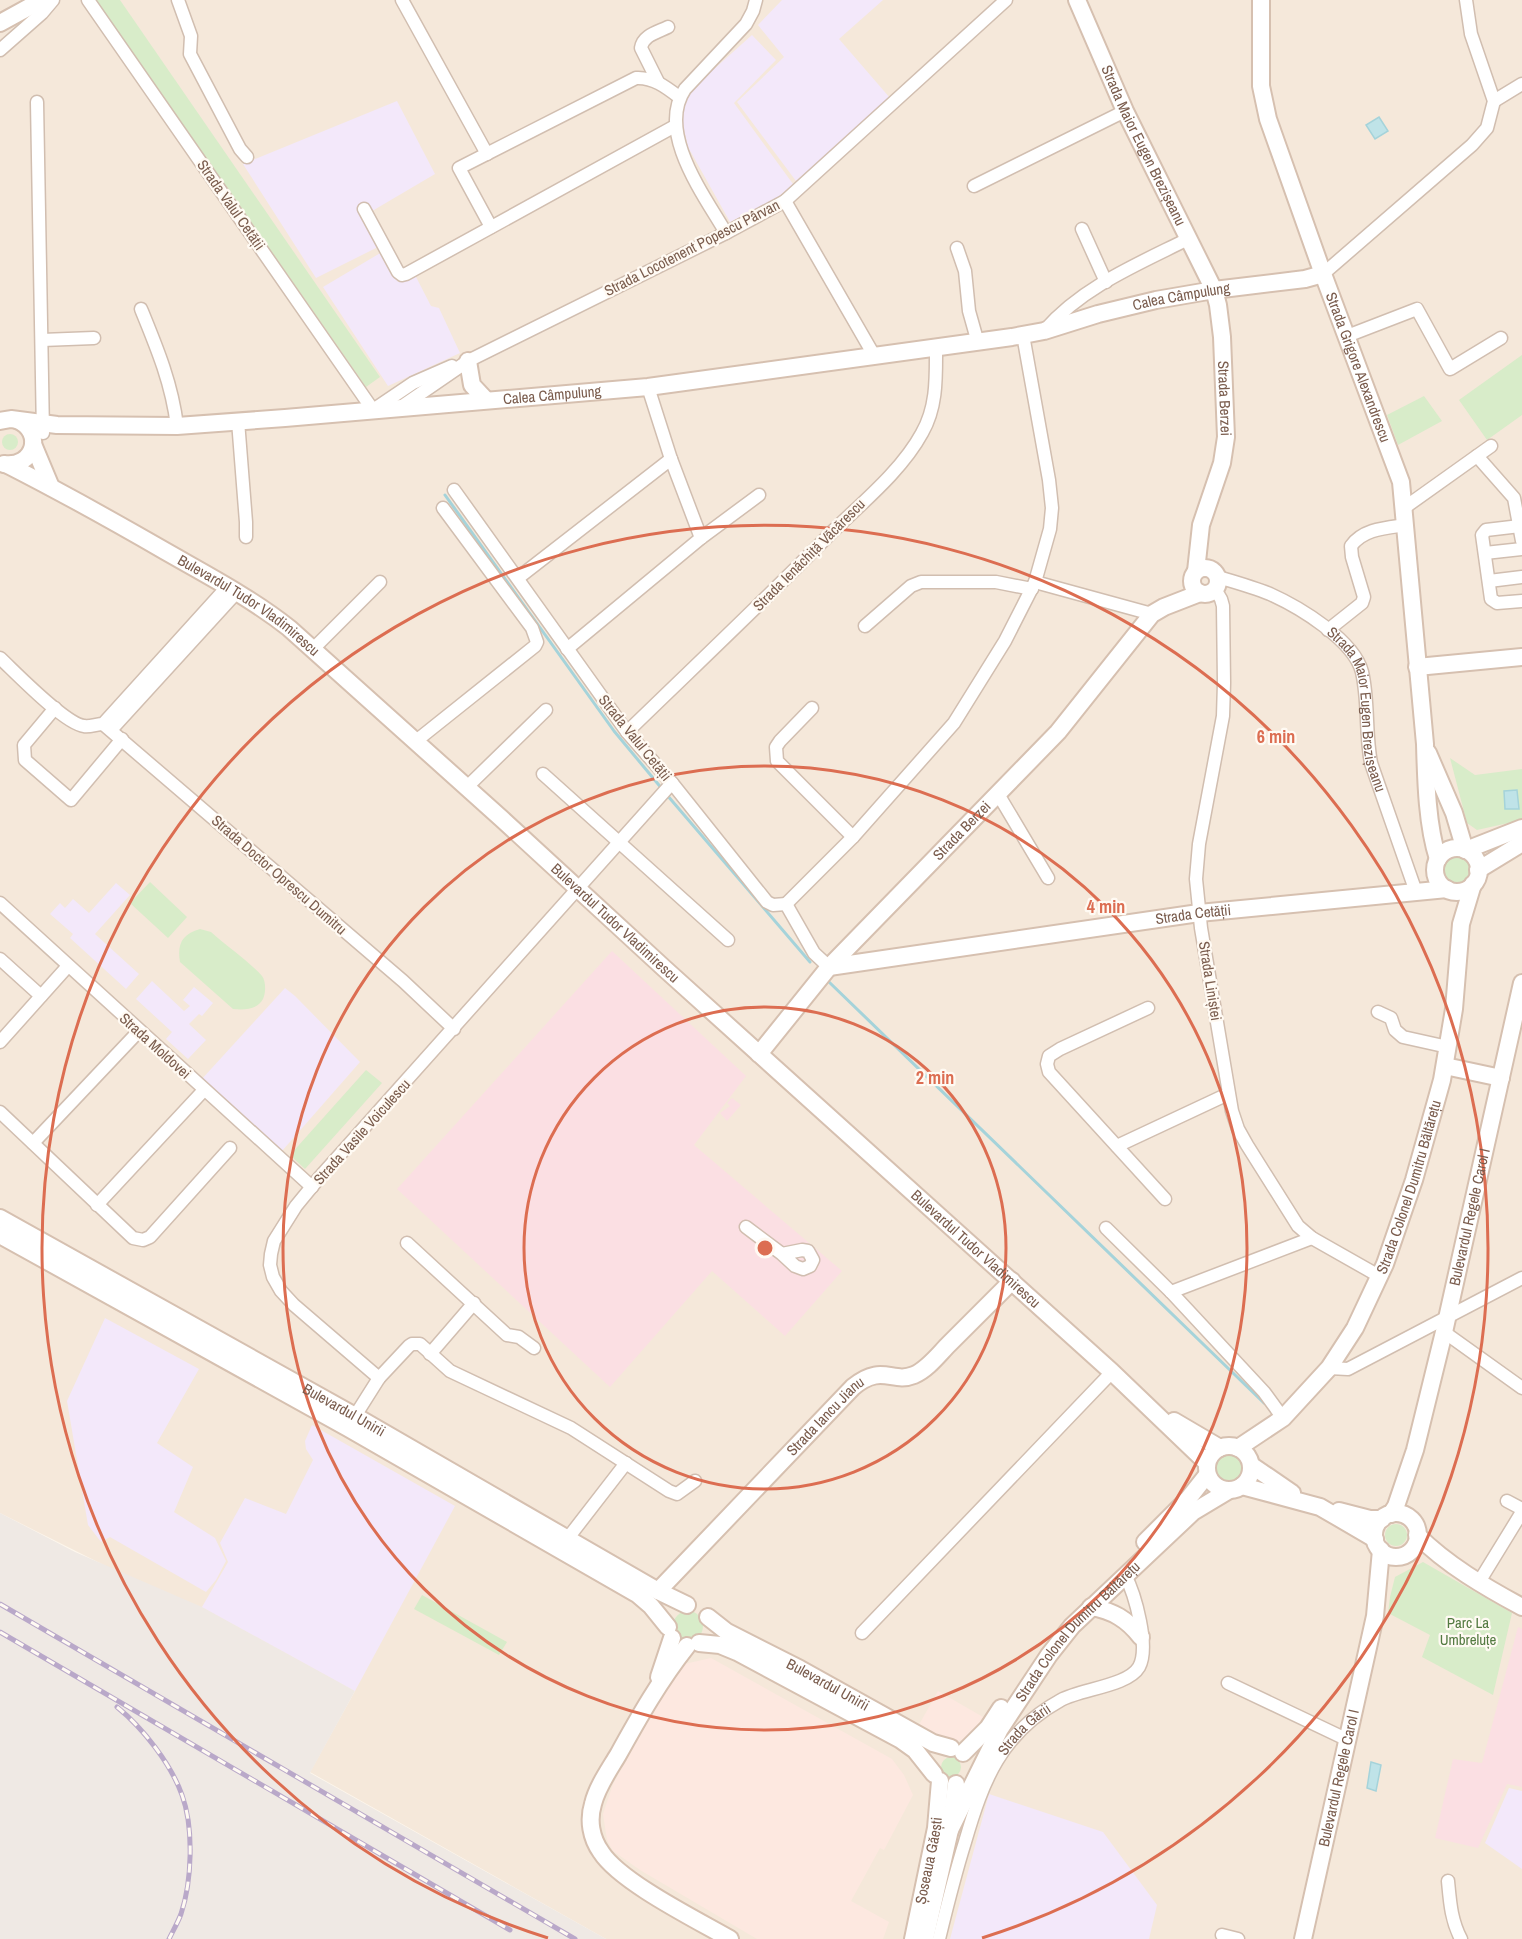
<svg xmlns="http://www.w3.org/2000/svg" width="1522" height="1939" font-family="'Archivo Narrow',sans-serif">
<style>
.residential{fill:#f5e8da}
.commercial{fill:#fde8e0}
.industrial{fill:#efe9e4}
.education{fill:#f3e8fa}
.medical{fill:#fbdfe3}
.green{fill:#d8ecc9}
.water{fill:#bfe3e8;stroke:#a5d3da;stroke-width:1.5}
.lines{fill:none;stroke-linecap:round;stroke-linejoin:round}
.stream{stroke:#a5d3da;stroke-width:3}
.street-casing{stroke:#d1beb0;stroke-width:15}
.secondary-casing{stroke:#d6c0b0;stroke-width:20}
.street{stroke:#fff;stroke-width:12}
.secondary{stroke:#fff;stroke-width:16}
.rail-casing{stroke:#b9a8c9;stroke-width:5}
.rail{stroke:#fffaf3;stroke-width:3;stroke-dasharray:9;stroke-linecap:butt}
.ring{fill:none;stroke:#dc6d51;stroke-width:3}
.labels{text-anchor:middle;stroke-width:4.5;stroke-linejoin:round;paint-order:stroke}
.street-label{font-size:15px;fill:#7a5c4d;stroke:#fffaf3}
.park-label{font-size:15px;fill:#537a41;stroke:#fffaf3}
.centre{fill:#dc6d51;stroke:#fffaf3;stroke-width:3}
.ring-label{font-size:18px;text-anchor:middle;font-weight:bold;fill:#dc6d51;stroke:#fffaf3;stroke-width:4.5;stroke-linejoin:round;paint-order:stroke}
</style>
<rect width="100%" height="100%" fill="#fdf6ec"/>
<path class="residential" d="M0,0H1522V1939H606L310,1772L355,1691L0,1513Z"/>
<g class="commercial">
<path d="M711,1658L892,1759L904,1775L913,1795L884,1850L880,1848L851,1901L889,1922L883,1939H757L640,1870L613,1851L607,1840L603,1814L613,1784L680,1665Z"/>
<path d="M938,1691L983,1717L973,1732L962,1740L953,1742L916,1730Z"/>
</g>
<path class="industrial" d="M0,1513L75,1552L202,1607L355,1691L310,1773L606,1939H0Z"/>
<g class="education">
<path d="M782,0H883L839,39L890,98L796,181L737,102L784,57L758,25Z"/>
<path d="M752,35L776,60L734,103L793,184L777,198L730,222L688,147L681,116L685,95Z"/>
<path d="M397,101L435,174L362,217L378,247L316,278L243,164Z"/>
<path d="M382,252L398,282L415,275L431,306L439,308L460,353L388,386L323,287Z"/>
<path d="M116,883L130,895L95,934L139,974L126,989L70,938L73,934L50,914L60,903L65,908L73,899L89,913Z"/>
<path d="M152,981L184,1011L190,1006L183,1000L194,987L213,1003L202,1016L199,1014L189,1024L206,1040L188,1059L166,1039L172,1032L136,999Z"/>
<path d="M285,988L295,996L360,1062L282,1151L201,1080Z"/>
<path d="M105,1318L199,1369L157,1443L193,1467L174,1512L215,1538L226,1561L216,1580L206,1592L110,1537L101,1542L88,1525L67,1401Z"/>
<path d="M312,1425L455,1506L355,1691L202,1607L228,1562L220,1543L245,1498L286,1514L313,1460L306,1449L305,1441Z"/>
<path d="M1509,1788L1522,1791V1869L1485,1843Z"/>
<path d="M989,1794L1103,1832L1157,1905L1149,1939H950Z"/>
</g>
<g class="medical">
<path d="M612,951L746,1076L694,1145L842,1271L785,1336L712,1271L610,1387L397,1189Z"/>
<path d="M732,1098L741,1105L727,1121L720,1113L730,1106L727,1103Z"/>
<path d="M1518,1627L1522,1629V1787L1507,1784L1478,1848L1435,1838L1453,1759L1482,1763Z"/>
</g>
<g class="green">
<path d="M96,0H120L380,377L366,387Z"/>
<path d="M1522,355V415L1487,440L1459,400Z"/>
<path d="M1424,396L1442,421L1398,445L1387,415Z"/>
<circle cx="10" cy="442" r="8"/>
<path d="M1450,758L1475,775L1522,769V820L1477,830L1467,823Z"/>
<circle cx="1457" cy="870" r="14"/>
<path d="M150,882L187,917L168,938L130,903Z"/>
<path d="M200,929L211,932C224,944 251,963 262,976C266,981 266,993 263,999C257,1010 244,1010 233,1009L180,962C177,944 182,934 200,929Z"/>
<path d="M366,1070L382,1083L305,1169L290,1155Z"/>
<circle cx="1229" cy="1468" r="14"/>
<circle cx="1396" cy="1535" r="11"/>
<path d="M1423,1562L1512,1613L1493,1695L1422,1657L1430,1635L1388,1613L1390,1597L1395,1577Z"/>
<path d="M422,1595L507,1642L499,1655L414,1609Z"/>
<circle cx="688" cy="1626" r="15"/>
<circle cx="951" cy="1767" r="10"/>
</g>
<g class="water">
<path d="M1379,117L1388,131L1375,139L1366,125Z"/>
<path d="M1517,790L1519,809H1505L1504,791Z"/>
<path d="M1371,1762L1381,1765L1376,1791L1367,1788Z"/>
</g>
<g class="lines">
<g class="stream">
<path d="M445,495L614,731L663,790"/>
<path d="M667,795L810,962"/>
<path d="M829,982L1264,1403"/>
</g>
<g class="street-casing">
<g id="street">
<path d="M88,0L373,410L413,383L452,366"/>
<path d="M178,0L191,36L190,54L240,149L247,157"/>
<path d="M402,0L487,154"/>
<path d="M0,50L42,13L53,0"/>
<path d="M658,82L641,48C643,35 658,32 668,27"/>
<path d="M1494,101L1522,84"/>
<path d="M37,102L43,433"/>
<path d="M974,186L1125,111"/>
<path d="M785,201L875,357"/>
<path d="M364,209L398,272L402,275L406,274L675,126"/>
<path d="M491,227L459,168L636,78C653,77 666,87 679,97"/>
<path d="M1082,229L1106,282"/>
<path d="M726,233C704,195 656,132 685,89L746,24L753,11L756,0"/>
<path d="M957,248L965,271L969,311L978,343"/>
<path d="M1323,274L1472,145L1487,128L1494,101L1471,34L1466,0"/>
<path d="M141,309C157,348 172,384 177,426"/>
<path d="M1045,330C1082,287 1138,264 1188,239"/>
<path d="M1347,336L1417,309L1450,369L1501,338"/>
<path d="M42,340L94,338"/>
<path d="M648,387L671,459L701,538"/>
<path d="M401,407L468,361L726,233L785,201L1006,0"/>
<path d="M238,421L246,522V537"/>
<path d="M1477,456L1514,498L1522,541"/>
<path d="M454,490L627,732L672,783L767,902L773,905L786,904"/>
<path d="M1404,508L1491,446"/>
<path d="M1520,526L1486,530L1482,535L1491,599L1497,603L1522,601"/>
<path d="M1485,553L1522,549"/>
<path id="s1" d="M1218,577C1235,582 1253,587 1270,594C1299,607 1354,640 1362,672C1369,702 1365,733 1371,763L1416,892"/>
<path d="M518,578L671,459"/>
<path d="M1489,581L1522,577"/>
<path d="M1035,582L1152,614"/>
<path d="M1215,589L1221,599L1223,606L1224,683L1223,716L1199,844L1196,879L1201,928L1232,1111L1238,1129L1247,1145L1298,1226L1312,1238L1379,1276"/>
<path d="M865,626L911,586L921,582H996L1032,589"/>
<path d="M1328,630L1362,603L1364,597L1352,557L1351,546C1363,529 1385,528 1406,525"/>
<path d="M313,649L380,582"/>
<path d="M567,649L701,538L759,495"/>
<path d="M0,658C16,673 65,724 84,726C90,727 97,724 103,724L227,587"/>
<path d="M55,708L24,745L25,760L71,800L122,739"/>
<path d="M812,708L780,741L776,747L777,761L853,837"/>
<path d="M103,724L403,981L454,1029"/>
<path d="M111,730L237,592"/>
<path d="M627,732C696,665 766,599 833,531C863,502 902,470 922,433C937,407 936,378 936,349"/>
<path d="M416,741L535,646L537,642L532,628L443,508"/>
<path d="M543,774L728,940"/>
<path d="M467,787L546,710"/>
<path d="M998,794L1048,878"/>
<path d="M0,903L312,1187"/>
<path d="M786,904L853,837L954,723L1005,641L1035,582L1050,529L1052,508L1049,480L1023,335"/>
<path d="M786,904L814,953L829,967"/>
<path d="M0,959L41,996"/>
<path d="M1148,1008L1060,1049L1049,1056L1047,1064L1049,1072L1165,1199"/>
<path d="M1378,1012L1391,1018L1395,1030L1403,1037L1448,1047"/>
<path d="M0,1042L68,966"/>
<path d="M0,1112L133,1238L143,1240L150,1237L230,1148"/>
<path d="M33,1143L139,1031"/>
<path d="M1117,1146L1228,1094"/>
<path d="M97,1205L204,1090"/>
<path d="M746,1227L782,1254L802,1250L808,1251L813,1260L810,1266L803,1269L795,1266L782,1254"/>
<path d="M1106,1228L1171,1292L1264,1392L1283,1418"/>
<path d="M407,1243L507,1335L519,1337L534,1348"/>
<path d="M1171,1292L1312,1238"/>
<path d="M1444,1332L1522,1388"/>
<path d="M430,1354L474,1303"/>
<path d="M1329,1368L1348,1369L1522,1278"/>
<path d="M379,1378L294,1305L281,1291L273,1277L270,1265L271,1254L274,1241L296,1206L319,1178L672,783"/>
<path d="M355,1416L379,1378L409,1346L412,1344H420L450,1371L571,1428L669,1491L677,1494L695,1481"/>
<path d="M1507,1501L1522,1509"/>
<path d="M568,1538L626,1463"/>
<path d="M1479,1582L1522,1512"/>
<path d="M862,1633L1112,1372"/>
<path d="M1228,1683L1348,1740"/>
<path d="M1448,1881C1450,1902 1451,1920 1461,1939"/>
<path d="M1222,1935L1238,1939"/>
<path id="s2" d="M939,1939C947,1906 955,1874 965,1842C983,1780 1001,1733 1061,1700C1081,1689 1128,1686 1139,1667C1150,1647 1135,1594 1125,1575"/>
</g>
</g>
<g class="secondary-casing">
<g id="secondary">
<path id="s3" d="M1077,0L1125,111L1214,290L1218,305L1222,337L1226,437L1222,463L1201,525L1196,571"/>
<path id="s4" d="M1261,0V86L1268,119L1323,274L1401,482L1425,744C1426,780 1427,825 1438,859"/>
<path d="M0,23L42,0"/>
<path d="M468,361L472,385L486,400"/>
<path id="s5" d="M0,421L11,419L57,425L177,426L285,418L648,387L1012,337L1044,331L1098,314L1156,300L1214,290L1305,279L1323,274"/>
<path d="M33,444L51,487"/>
<path d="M4,464C34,468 45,432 17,420"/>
<path id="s6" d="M8,465C61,492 113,521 165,551C207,575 251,598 289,628L502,819L665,969L1112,1372L1207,1463"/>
<circle cx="1205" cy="581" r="13"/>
<path d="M1417,667L1522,657"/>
<path d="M1428,753L1454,813L1465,850"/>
<circle cx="1457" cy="870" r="22"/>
<path d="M1466,850L1522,828"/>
<path d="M1478,870L1522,843"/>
<path id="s7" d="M829,967L1199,913L1447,889"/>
<path id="s8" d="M759,1054L829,967L1058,732L1152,614L1164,607L1200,593"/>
<path d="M1445,1066L1501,1078"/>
<path id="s9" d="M0,1218L355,1416L658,1591L687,1605"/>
<path d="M0,1235L348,1428L637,1594L651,1606L668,1627"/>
<path d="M1174,1421L1220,1448"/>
<circle cx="1229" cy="1468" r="22"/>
<path id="s10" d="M1238,1448L1283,1418L1329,1368L1355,1328L1385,1264L1414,1180L1442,1080L1454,1009L1461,924L1473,884"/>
<path d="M1251,1465L1292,1493"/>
<path d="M1242,1486L1320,1507L1375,1539"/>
<path d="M1339,1511L1370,1519H1382"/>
<circle cx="1396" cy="1535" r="22"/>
<path id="s11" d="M1391,1514L1396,1506L1415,1450L1444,1332L1522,983"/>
<path d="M1417,1535C1447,1565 1485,1587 1522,1607"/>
<path d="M1145,1542L1188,1499L1207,1475"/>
<path id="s12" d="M658,1591L853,1387C882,1363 892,1384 914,1375C928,1369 939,1354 949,1344C970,1323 991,1302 1012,1281"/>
<path d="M1091,1607C1113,1611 1127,1619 1141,1637"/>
<path id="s13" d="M708,1617L727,1632L800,1669L933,1743L951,1748"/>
<path d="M699,1643L720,1645L737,1652L901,1740L915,1750L934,1774"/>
<path d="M687,1646C660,1680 639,1717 618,1755C609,1770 597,1787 593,1804C588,1820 591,1838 601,1852C620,1882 697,1920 730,1939"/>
<path d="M659,1677L672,1638"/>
<path d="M963,1753L988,1728L1001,1708"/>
<path id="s14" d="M950,1830L1000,1729L1049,1655L1072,1626L1193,1512L1228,1491"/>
<path id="s15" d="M913,1939L936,1828L940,1781"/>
<path d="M925,1939L950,1830L956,1784"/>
<path id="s16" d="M1303,1939L1375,1616L1381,1550"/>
</g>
</g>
<use href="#street" class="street"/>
<use href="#secondary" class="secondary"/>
<g class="rail-casing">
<g id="rail">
<path d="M0,1604L575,1939"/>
<path d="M0,1632L510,1930"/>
<path d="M117,1707C143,1728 171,1764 182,1795C194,1828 192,1881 181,1914C178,1922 173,1931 169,1939"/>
</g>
</g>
<use href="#rail" class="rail"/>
</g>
<g class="ring">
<circle cx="765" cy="1248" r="241"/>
<circle cx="765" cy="1248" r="482"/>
<path d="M548 1938A723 723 0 1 1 982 1938"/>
</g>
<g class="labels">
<g class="street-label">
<text dy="5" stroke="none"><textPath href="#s3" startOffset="160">Strada Maior Eugen Brezișeanu</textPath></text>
<text transform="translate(231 205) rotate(55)" y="5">Strada Valul Cetății</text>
<text transform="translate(692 248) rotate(-27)" y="5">Strada Locotenent Popescu Pârvan</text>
<text dy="5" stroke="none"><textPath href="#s5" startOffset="1192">Calea Câmpulung</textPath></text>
<text dy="5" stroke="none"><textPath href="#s4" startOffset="384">Strada Grigore Alexandrescu</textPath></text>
<text dy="5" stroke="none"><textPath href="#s5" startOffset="554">Calea Câmpulung</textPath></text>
<text dy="5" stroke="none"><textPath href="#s3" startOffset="430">Strada Berzei</textPath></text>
<text transform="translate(809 555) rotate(-45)" y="5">Strada Ienăchiță Văcărescu</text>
<text dy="5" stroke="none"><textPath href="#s6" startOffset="279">Bulevardul Tudor Vladimirescu</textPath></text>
<text dy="5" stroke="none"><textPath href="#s1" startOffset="212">Strada Maior Eugen Brezișeanu</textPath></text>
<text transform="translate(635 738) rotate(51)" y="5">Strada Valul Cetății</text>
<text dy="5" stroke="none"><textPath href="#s8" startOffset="302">Strada Berzei</textPath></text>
<text transform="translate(279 875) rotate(41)" y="5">Strada Doctor Oprescu Dumitru</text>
<text dy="5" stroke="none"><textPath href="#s7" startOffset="368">Strada Cetății</textPath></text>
<text dy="5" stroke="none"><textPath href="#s6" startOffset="765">Bulevardul Tudor Vladimirescu</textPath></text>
<text transform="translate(1210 981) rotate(81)" y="5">Strada Liniștei</text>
<text transform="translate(155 1046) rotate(42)" y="5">Strada Moldovei</text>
<text transform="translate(362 1132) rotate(-48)" y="5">Strada Vasile Voiculescu</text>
<text dy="5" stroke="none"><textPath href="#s10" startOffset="321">Strada Colonel Dumitru Băltărețu</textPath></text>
<text dy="5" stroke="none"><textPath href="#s11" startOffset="308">Bulevardul Regele Carol I</textPath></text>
<text dy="5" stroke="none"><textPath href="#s6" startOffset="1251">Bulevardul Tudor Vladimirescu</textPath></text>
<text dy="5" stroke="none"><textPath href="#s9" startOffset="394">Bulevardul Unirii</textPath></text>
<text dy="5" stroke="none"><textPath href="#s12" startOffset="242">Strada Iancu Jianu</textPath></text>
<text dy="5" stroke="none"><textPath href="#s14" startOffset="238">Strada Colonel Dumitru Băltărețu</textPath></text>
<text dy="5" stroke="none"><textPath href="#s13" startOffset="138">Bulevardul Unirii</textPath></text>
<text dy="5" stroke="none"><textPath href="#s2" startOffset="230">Strada Gării</textPath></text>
<text dy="5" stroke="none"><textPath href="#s16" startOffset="165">Bulevardul Regele Carol I</textPath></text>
<text dy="5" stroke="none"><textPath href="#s15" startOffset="80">Șoseaua Găești</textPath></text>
</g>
<g class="park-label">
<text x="1468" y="1628">Parc La<tspan x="1468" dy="17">Umbreluțe</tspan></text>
</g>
</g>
<circle cx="765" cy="1248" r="9" class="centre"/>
<g class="ring-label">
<text x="1276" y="743">6 min</text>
<text x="1106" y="913">4 min</text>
<text x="935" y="1084">2 min</text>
</g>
</svg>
